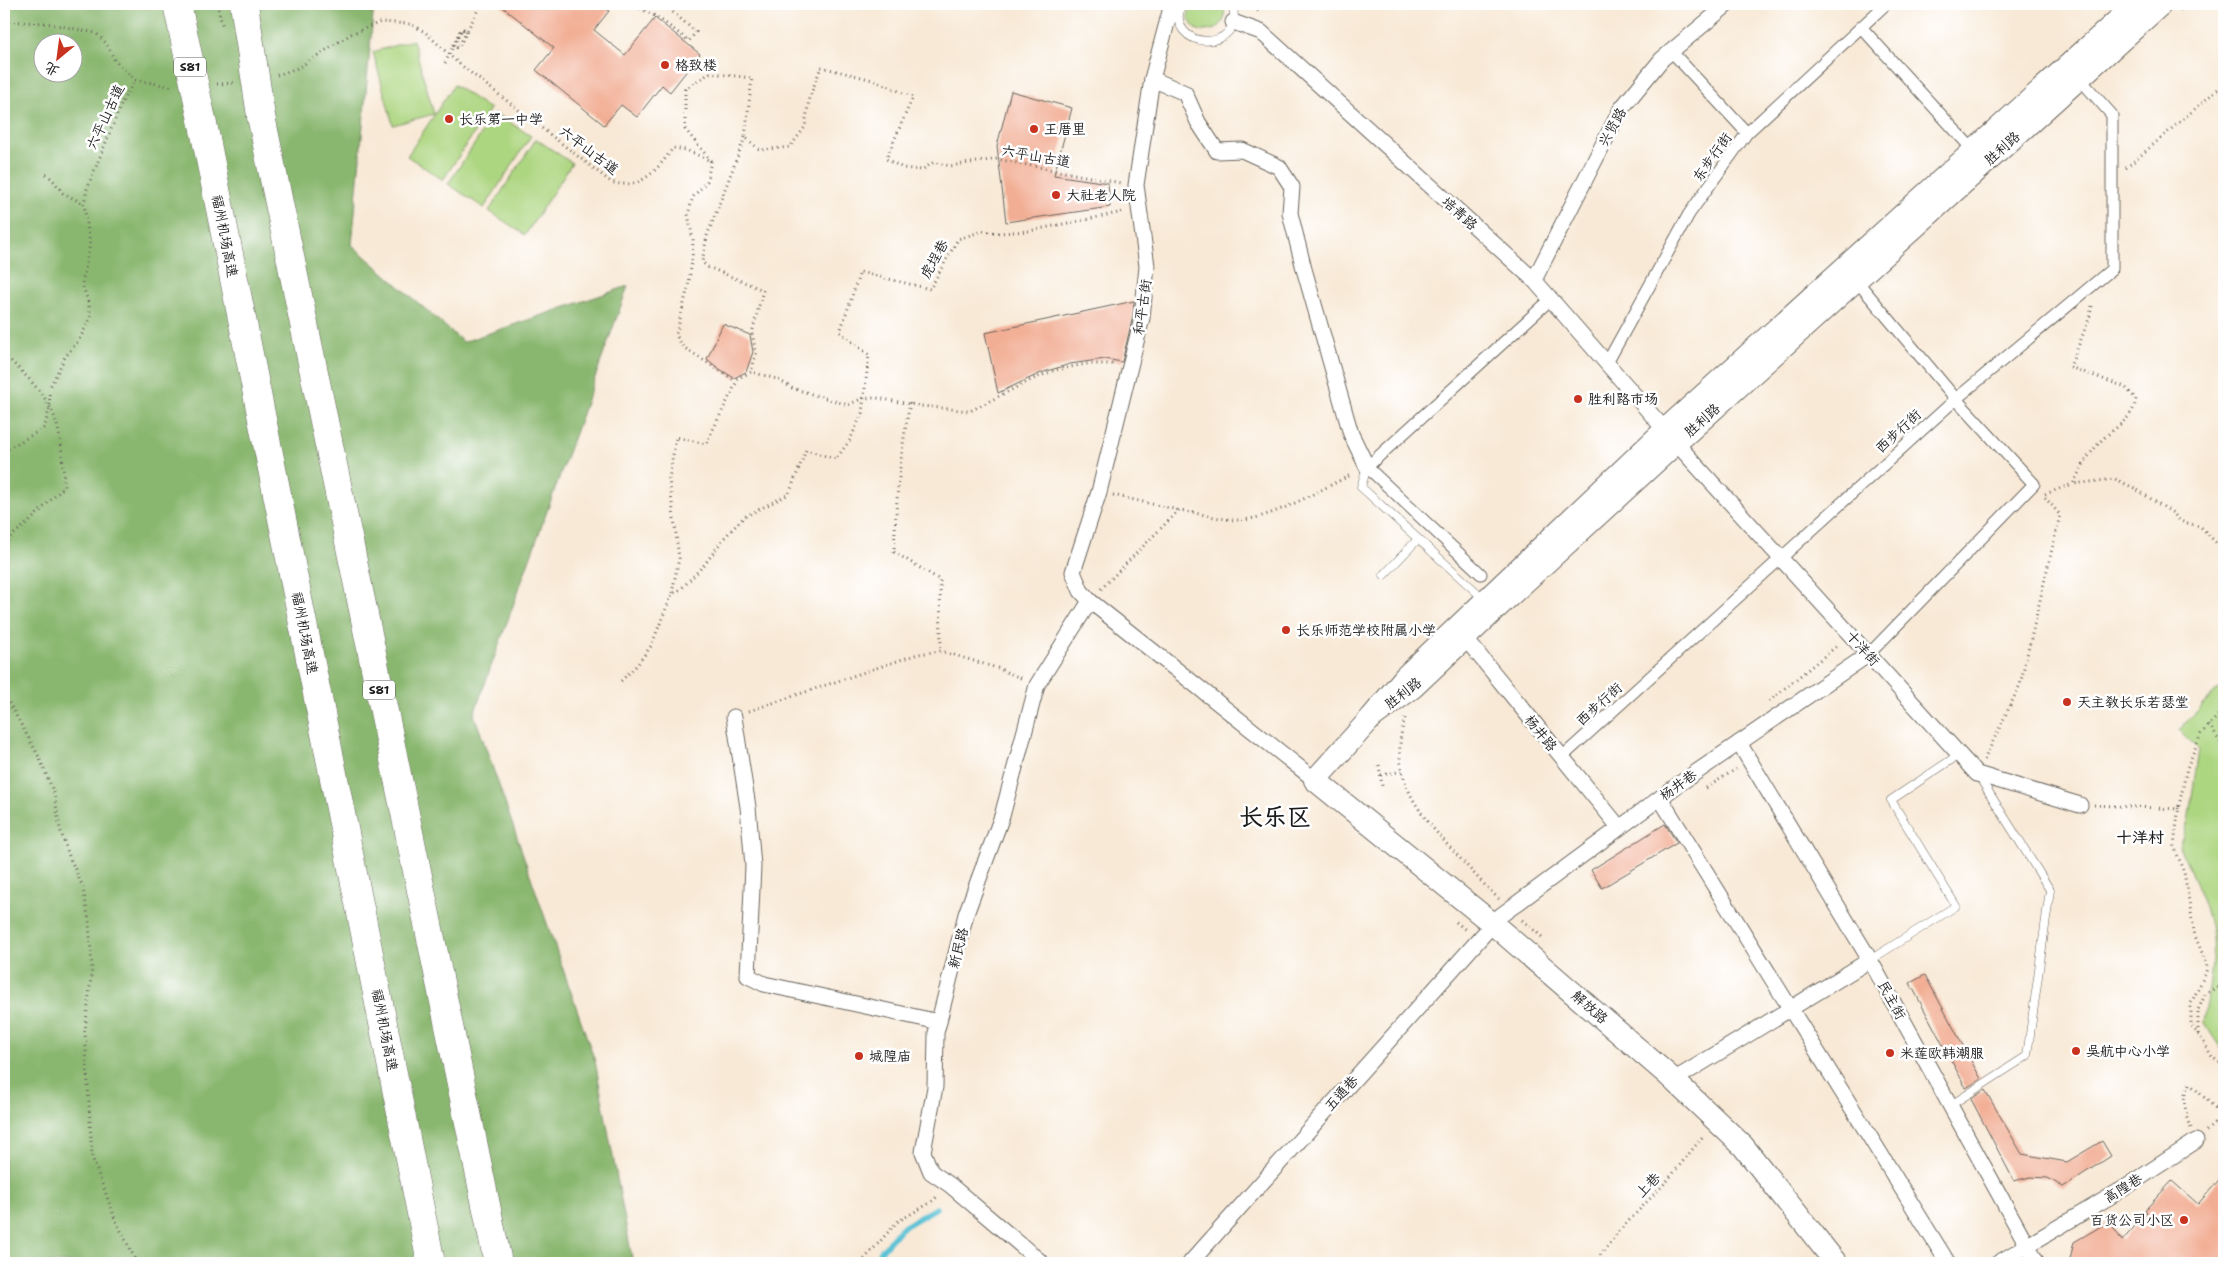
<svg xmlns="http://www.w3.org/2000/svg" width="2228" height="1267" font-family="'Shantell Sans','LXGW WenKai TC',sans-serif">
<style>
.green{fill:#add681;stroke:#64794e}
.forest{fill:#8ab76f;stroke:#536a46;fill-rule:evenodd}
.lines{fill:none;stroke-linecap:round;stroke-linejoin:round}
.stream{stroke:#5ac2d6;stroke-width:5.5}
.building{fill:#f2ae94}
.service-casing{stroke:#69645d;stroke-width:9}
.pedestrian-casing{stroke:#69645d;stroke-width:13}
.minor-casing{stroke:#69645d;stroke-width:17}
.secondary-casing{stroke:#69645d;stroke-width:24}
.motorway-casing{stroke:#69645d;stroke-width:29}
.path{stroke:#69645d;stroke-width:3;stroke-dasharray:1 4;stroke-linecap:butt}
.service{stroke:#fff;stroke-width:8}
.pedestrian{stroke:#fff;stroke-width:11}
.minor{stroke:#fff;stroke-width:15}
.secondary{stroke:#fff;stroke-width:22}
.motorway{stroke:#fff;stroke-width:28}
.motorway-bridge-casing{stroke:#69645d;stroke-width:29;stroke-linecap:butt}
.path-bridge{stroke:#69645d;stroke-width:3;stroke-dasharray:1 4;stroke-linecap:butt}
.motorway-bridge{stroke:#fff;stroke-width:28}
.poi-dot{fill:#c8321e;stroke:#fff;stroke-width:2}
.labels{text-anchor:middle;stroke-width:5;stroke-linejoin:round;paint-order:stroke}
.shield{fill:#fff;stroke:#606060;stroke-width:1}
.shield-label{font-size:12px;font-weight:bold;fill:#1c1c1c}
.poi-label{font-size:14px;fill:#1c1c1c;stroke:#fff;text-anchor:start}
.street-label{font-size:14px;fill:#1c1c1c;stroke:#fff}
.quarter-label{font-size:16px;font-weight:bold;fill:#1c1c1c;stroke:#fff}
.town-label{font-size:24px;font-weight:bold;fill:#1c1c1c;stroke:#fff}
</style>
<rect width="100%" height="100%" fill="#fff"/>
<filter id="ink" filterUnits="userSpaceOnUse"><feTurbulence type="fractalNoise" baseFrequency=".02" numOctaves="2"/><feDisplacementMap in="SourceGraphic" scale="10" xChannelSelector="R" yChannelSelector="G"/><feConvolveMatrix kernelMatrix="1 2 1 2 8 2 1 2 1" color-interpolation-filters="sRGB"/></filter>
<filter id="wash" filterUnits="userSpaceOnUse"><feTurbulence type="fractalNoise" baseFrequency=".0096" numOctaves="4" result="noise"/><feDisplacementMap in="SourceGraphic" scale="20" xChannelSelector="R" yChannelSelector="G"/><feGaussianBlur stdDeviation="1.12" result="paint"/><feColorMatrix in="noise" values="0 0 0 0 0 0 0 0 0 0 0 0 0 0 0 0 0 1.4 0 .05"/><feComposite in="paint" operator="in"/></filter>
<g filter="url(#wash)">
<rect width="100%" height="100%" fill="#f8e9d6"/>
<g class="green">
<path d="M1190,4H1222C1232,23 1213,36 1195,29L1188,18Z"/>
<path d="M413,40L434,114L393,125L373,52Z"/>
<path d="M454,85L490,109L443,180L407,156Z"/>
<path d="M495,113L531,136L484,208L448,184Z"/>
<path d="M536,139L572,163L525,235L489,211Z"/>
<path d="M2224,683V1053L2204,1023C2207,997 2216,956 2211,930C2205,901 2191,873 2179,846L2188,822L2199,750L2179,730Z"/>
</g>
<path class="forest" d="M4,4H374L352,245L463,342L628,286L474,714L595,1061L633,1263H4ZM42,42H72V72H42Z"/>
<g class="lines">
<path class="stream" d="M871,1263L900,1229L936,1208"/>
</g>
<g id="blocks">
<g class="building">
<path d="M499,4H600L609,11L594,30L625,55L655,18L700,54L670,92L662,85L637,117L621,105L604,125L536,70L554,48Z"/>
<path d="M1011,91L1072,108L1054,175L1108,183L1110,207L1006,222L997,146Z"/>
<path d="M1134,301L1133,316L1122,362L1105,359L1070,364L1041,373L998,393L985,333Z"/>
<path d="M723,324L750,335L753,352L746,372L734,378L718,368L707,359Z"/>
<path d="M1665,824L1677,843L1602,888L1591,870Z"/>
<path d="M1925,975L1981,1079L1966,1088L1910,983Z"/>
<path d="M1985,1090L2022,1154L2067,1162L2102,1141L2111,1156L2063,1187L2048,1178L2030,1177L2014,1181L1971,1099Z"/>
<path d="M2224,1174V1263H2069L2074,1242L2110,1221L2122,1241L2147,1212L2145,1210L2172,1181L2198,1204Z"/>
</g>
</g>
</g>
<g filter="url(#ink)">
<use href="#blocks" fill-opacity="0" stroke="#69645d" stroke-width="1"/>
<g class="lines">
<g class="service-casing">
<g id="service">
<path d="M1181,4C1164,51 1247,55 1232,4"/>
<path d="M1367,467L1361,487L1483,598"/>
<path d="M1384,575L1418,539"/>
<path d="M1870,960L1956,906L1891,800L1960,754"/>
<path d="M1951,1105L2027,1056L2050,890L1978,775"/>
</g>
</g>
<g class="pedestrian-casing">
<g id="pedestrian">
<path d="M1861,27L1973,150"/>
<path d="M1671,51L1747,133"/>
<path d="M1856,280L1956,399L2034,484L1869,654"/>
<path d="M1607,363L1689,214L1747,133L1886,4"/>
<path d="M1481,574L1367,467L1551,299"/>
<path d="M1561,758L1956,399L2112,269V115L2080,79"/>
</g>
</g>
<g class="minor-casing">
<g id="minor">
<path d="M1172,4L1152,79L1136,185L1147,266L1142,318L1099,492L1073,572L1081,591L1090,601L1315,780"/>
<path d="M1233,22L1261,32L1534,280L1665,430"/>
<path d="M1152,79L1185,93L1198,122L1217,151L1242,150L1279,167L1292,187L1290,213L1304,269L1351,434L1367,467"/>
<path d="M1534,280L1621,109L1662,59L1728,4"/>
<path d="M1676,443L1977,774L2080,805"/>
<path d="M1465,638L1619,827"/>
<path d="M734,717L748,807L753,866L748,976L764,984L939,1022"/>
<path d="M1739,743L1870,960L2037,1263"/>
<path d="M1660,798L1948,1263"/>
<path d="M1682,1075L1870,960"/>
<path d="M1042,1263L950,1185L931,1172L923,1152L935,1087L936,1033L966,914L1002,816L1037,685L1090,601"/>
<path d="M1190,1263L1500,916L1679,784L1869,654"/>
<path d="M1998,1263L2126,1187L2196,1141"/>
</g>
</g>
<g class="secondary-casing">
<g id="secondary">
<path d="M2136,4L1665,430L1405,677L1372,717L1413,687L1505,600L1676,443L2161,4"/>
<path d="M1372,717L1315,780L1493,924L1668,1075L1743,1146L1836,1263"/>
</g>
</g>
<g class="motorway-casing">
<g id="motorway">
<path d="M261,116L498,1263"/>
<path d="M204,129L431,1263"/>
</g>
</g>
<g class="path">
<path d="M217,4L223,28"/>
<path d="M631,4L657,17L689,41L696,32L663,4"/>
<path d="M1250,4L1261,13"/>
<path d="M2180,10L2187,4"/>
<path d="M4,21L46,23L96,33L107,44L115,61L135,80"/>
<path d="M467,31L458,48L453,46L461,29L467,31L458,48L453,46L462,29L467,31L481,4"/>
<path d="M277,75L298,68L351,34L381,22L410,24L425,32L457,62L611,182C641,191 657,170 673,148L686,150L711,161L685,129V89L710,73L752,78L745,137L760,150L790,147L805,127L809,99L821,67L873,80L913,97L886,159L903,168L922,170L934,162L950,166L997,159L1121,183"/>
<path d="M135,80L174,87"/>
<path d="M217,84L234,83"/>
<path d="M745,137L707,236L702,262L708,267L763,290L752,333L756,354L751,372"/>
<path d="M711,161L707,181L693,197L688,214L693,240L692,261L688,287L676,335L683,347L734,380L751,372L777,379L792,388L848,405L863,398H877L921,406L970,411L1031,380L1055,370L1086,364H1114"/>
<path d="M2126,168L2224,84"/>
<path d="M46,174L52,179L63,193L84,204"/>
<path d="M4,246L8,257L4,278"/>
<path d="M2092,306L2089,319L2070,367L2125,387L2136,399C2133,421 2112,428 2099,443C2088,455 2080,470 2073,484L2115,479L2134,488L2173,513L2180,521L2201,527L2224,551"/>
<path d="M4,354C20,370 39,387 50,407C62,429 63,463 64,487L29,522L9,538L4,552"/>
<path d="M910,403C900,453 896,502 894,552L940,580L941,651"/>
<path d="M4,451L44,428L50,407L49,389L65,357L79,340L91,317L88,301L82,284L90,244L84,204L87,189L123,100L135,80"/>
<path d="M2045,494L2073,484"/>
<path d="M1113,495L1178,510"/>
<path d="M1101,589L1179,510C1194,512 1226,521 1240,520C1272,519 1321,489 1351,475"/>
<path d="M672,593L679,558L669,479L676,437L706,444L737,381"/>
<path d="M621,681L637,665L651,646L672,594L681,589L705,564L724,538L744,517L789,494L806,450L836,459L850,440L862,413L869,355L840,332L860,272L930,289L958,239L983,231L1000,233L1029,231L1123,212"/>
<path d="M4,694L38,755L54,793L60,829L69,856L83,887L89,922L92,968L85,1031L92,1157L116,1221L137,1263"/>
<path d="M1769,701L1838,645"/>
<path d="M749,711L918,654L941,651L997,668L1023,679"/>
<path d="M1405,718C1387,777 1419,814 1456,854C1470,869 1484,885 1499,899"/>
<path d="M2209,725L2224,748"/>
<path d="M1984,760L2020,685L2060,515L2043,495"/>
<path d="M1379,765L1382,786"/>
<path d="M1381,775L1403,771"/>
<path d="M1706,788L1736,769"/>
<path d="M2094,805L2178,809"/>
<path d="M2179,806L2187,768L2201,734L2224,709"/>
<path d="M2178,809L2179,805L2174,846L2184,872L2195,936L2207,964L2206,973L2191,1003V1025L2204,1042L2212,1057L2224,1066"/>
<path d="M1522,920L1542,937"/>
<path d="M1456,922L1467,931"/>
<path d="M2198,1034V1010L2206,993L2224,984"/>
<path d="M2191,1128C2187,1114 2179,1096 2190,1084L2224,1116"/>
<path d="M2206,1131L2214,1124L2224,1131"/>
<path d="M861,1263L897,1222L930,1203L939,1195"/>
<path d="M1594,1263L1619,1231L1667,1181L1704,1135"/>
</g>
<use href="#service" class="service"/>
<use href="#pedestrian" class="pedestrian"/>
<use href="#minor" class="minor"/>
<use href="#secondary" class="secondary"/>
<use href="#motorway" class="motorway"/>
<g class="motorway-bridge-casing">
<g id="motorway-bridge">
<path d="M177,4L204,129"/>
<path d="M244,4L261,116"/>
</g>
</g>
<path class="path-bridge" d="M445,63L462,28L467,31"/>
<use href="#motorway-bridge" class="motorway-bridge"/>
</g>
</g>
<g class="poi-dot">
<circle cx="665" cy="65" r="5"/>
<circle cx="449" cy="119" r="5"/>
<circle cx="1034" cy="129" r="5"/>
<circle cx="1056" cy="195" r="5"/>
<circle cx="1578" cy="399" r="5"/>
<circle cx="1286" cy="630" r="5"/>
<circle cx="2067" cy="702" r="5"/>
<circle cx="2076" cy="1051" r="5"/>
<circle cx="1890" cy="1053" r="5"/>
<circle cx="859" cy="1056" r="5"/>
<circle cx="2184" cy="1220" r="5"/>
</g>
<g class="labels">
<g class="shield">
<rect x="174" y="57.5" width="32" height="19" rx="4"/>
<rect x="363" y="680.5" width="32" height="19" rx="4"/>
</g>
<g class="shield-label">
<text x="190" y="71">S81</text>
<text x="379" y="694">S81</text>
</g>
<g class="poi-label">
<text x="675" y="70">格致楼</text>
<text x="459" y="124">长乐第一中学</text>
<text x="1044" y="134">王厝里</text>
<text x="1066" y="200">大社老人院</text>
<text x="1588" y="404">胜利路市场</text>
<text x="1296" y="635">长乐师范学校附属小学</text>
<text x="2077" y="707">天主教长乐若瑟堂</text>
<text x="2086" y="1056">吴航中心小学</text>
<text x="1900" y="1058">米莲欧韩潮服</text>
<text x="869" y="1061">城隍庙</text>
<text x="2174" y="1225" text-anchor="end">百货公司小区</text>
</g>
<g class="street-label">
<text transform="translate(105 117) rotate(-65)" y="5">六平山古道</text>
<text transform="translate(1612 127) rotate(-61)" y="5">兴贤路</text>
<text transform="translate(2002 148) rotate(-42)" y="5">胜利路</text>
<text transform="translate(589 150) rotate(37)" y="5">六平山古道</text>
<text transform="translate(1036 156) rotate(10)" y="5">六平山古道</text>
<text transform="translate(1712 157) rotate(-55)" y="5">东步行街</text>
<text transform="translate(1460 213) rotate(42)" y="5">培青路</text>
<text transform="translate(225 236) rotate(79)" y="5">福州机场高速</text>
<text transform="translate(934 259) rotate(-61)" y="5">虎埕巷</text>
<text transform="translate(1142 307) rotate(-82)" y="5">和平古街</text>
<text transform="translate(1702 420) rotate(-42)" y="5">胜利路</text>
<text transform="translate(1898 431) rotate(-43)" y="5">西步行街</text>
<text transform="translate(305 633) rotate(79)" y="5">福州机场高速</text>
<text transform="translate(1863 648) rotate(48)" y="5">十洋街</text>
<text transform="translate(1403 693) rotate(-38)" y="5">胜利路</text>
<text transform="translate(1599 704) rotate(-42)" y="5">西步行街</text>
<text transform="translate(1541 733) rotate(51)" y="5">杨井路</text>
<text transform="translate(1678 785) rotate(-35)" y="5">杨井巷</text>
<text transform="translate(958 948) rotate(-76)" y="5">新民路</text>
<text transform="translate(1892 1000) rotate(61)" y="5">民主街</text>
<text transform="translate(1590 1007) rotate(41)" y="5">解放路</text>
<text transform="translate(385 1030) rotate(79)" y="5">福州机场高速</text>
<text transform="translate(1341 1093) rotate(-48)" y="5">五通巷</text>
<text transform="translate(1648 1185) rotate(-46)" y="5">上巷</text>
<text transform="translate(2123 1188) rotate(-32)" y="5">高隍巷</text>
</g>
<g class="quarter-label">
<text x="2140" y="843">十洋村</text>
</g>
<g class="town-label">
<text x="1275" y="825">长乐区</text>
</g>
</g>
<rect width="2228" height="1267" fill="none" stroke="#fff" stroke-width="20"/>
<g transform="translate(58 58) rotate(209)"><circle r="24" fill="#ffffff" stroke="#a4a4a4"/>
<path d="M0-4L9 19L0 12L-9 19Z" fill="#c8321e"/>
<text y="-8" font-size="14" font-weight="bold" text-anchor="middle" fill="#1c1c1c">北</text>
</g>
</svg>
